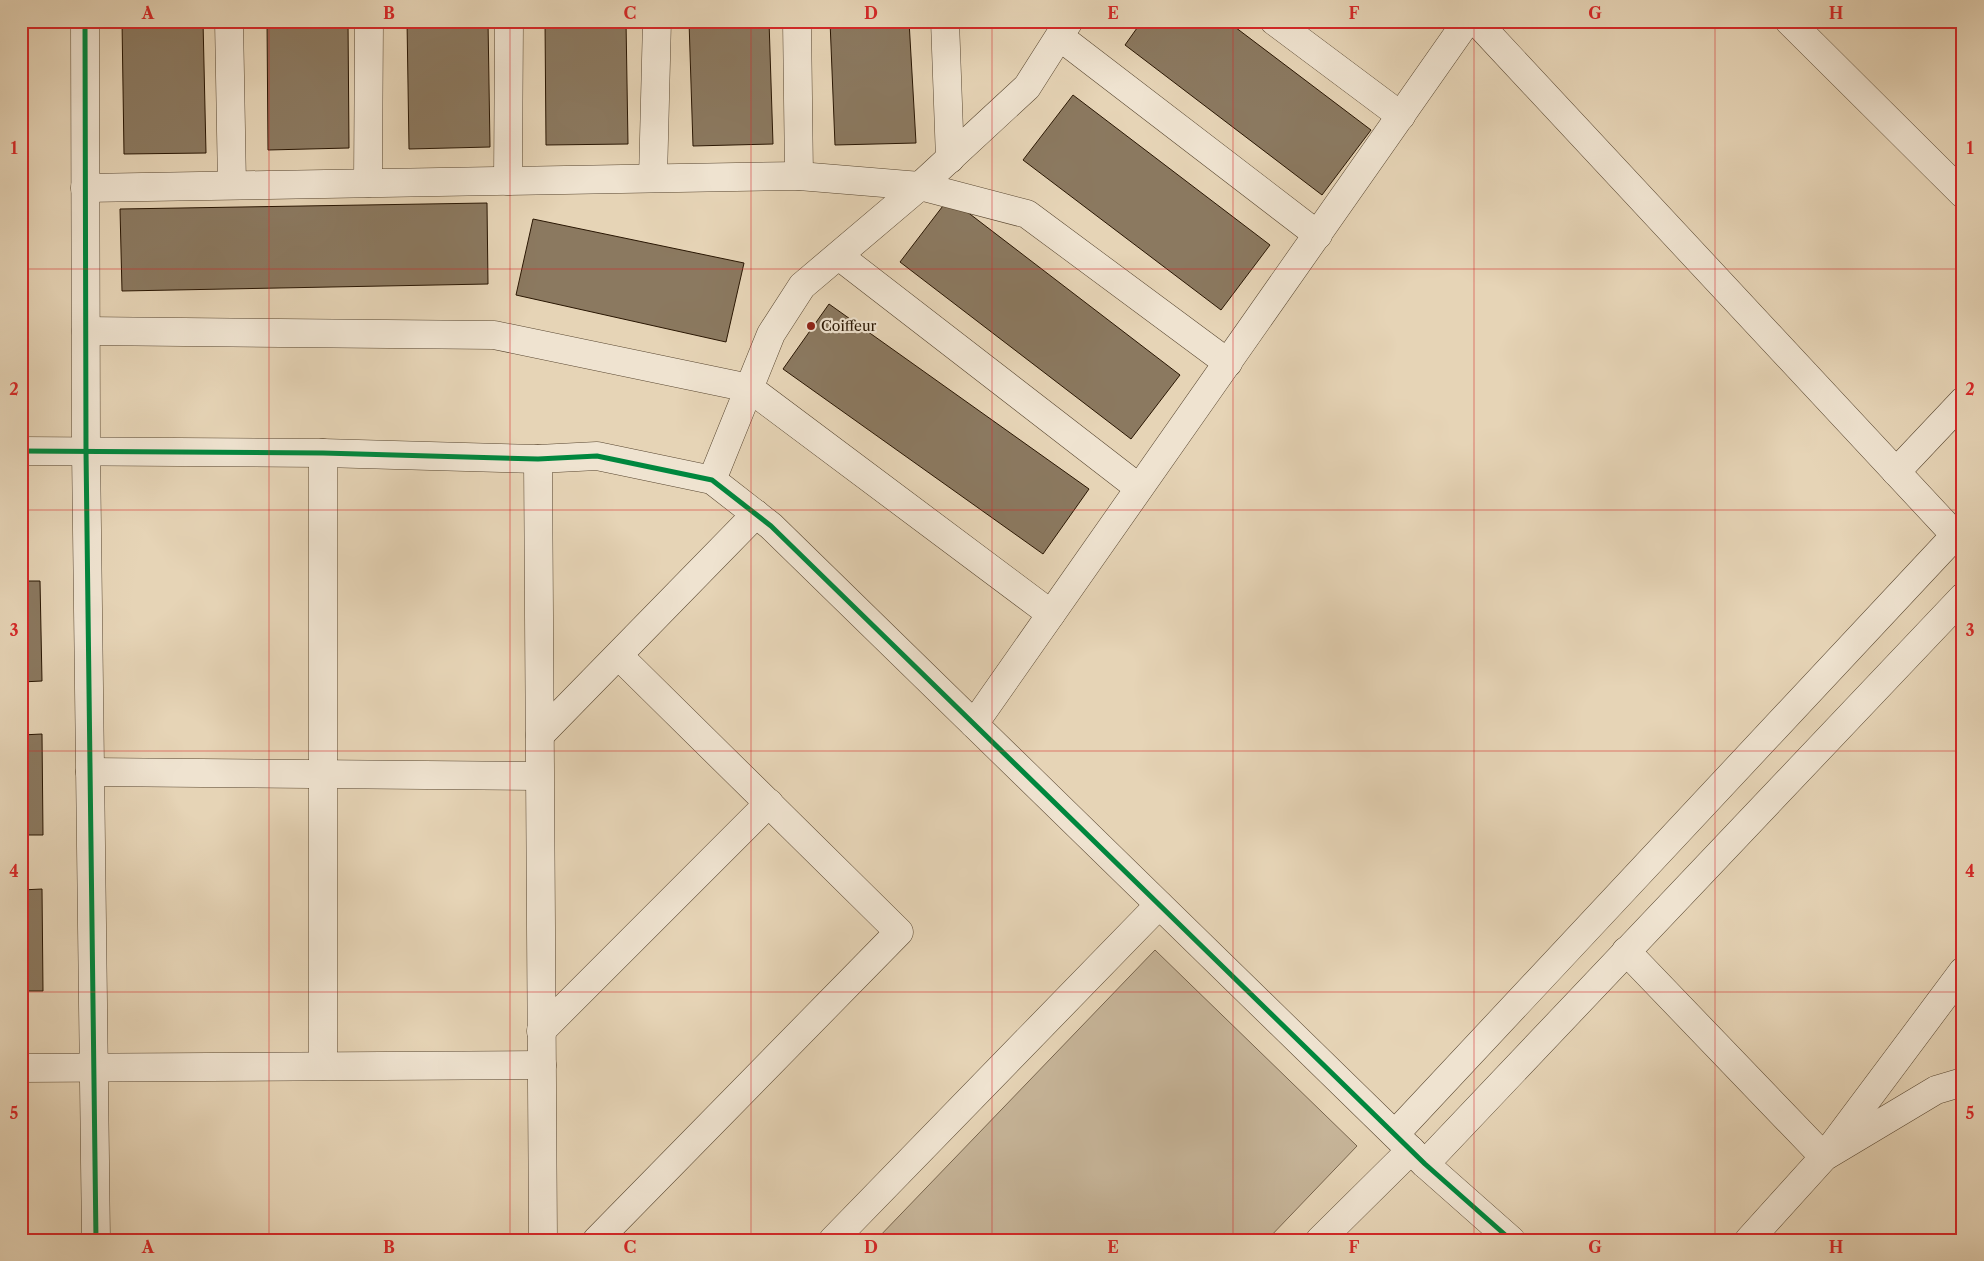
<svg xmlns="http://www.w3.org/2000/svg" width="1984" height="1261" font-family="'Libre Caslon Text',serif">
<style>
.pitch{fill:#c6b498;stroke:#78654e}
.building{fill:#8b7960;stroke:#291603}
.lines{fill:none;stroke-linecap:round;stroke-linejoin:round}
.minor-casing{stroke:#584630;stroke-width:29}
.minor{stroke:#efe3d0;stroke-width:28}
.cycleway-casing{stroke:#efe3d0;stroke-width:8}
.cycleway{stroke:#00873e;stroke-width:5}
.grid{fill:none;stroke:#d62828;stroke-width:1;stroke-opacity:0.55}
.poi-dot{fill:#8f2418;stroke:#efe3d0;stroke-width:2}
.labels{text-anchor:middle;stroke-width:4.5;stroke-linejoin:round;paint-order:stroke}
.poi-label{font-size:14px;fill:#291603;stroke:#efe3d0;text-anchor:start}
.neatline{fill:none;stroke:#d62828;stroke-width:2}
.grid-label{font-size:16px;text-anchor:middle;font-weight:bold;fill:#d62828}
</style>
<rect width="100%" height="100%" fill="#e6d4b6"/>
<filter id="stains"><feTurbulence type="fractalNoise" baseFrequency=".004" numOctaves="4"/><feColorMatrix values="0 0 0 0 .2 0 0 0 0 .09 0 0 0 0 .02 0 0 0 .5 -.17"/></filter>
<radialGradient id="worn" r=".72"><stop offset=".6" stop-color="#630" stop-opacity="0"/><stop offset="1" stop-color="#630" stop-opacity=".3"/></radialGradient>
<path class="pitch" d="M1155,950L1357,1146L1267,1240H876Z"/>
<g class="building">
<path d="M122,21H203L206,153L124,154Z"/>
<path d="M267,21H348L349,148L268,150Z"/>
<path d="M407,21H488L490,147L409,149Z"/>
<path d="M545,21H626L628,144L546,145Z"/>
<path d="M689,21H769L773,144L693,146Z"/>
<path d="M830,21H909L916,143L835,145Z"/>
<path d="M1142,21H1227L1371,130L1322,195L1125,45Z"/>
<path d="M1073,95L1270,245L1221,310L1023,160Z"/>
<path d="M949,198L1180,375L1131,439L900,262Z"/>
<path d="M487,203L488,284L122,291L120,209Z"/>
<path d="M533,219L744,263L726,342L516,295Z"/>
<path d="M829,304L1089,489L1043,554L783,369Z"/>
<path d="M21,581H40L42,681L21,682Z"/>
<path d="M42,734L43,835H21V735Z"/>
<path d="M42,889L43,991H21V890Z"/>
</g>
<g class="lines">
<g class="minor-casing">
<g id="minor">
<path d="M85,21L86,451L96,1240"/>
<path d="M229,21L232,185"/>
<path d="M797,21L799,176"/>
<path d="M945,21L950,159"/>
<path d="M1274,21L1401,116"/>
<path d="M1476,21L1955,535"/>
<path d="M1789,21L1963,194"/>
<path d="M1060,37L1318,235"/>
<path d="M653,178L657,21"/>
<path d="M508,181L509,21"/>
<path d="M368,183L369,21"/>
<path d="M85,188L799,176L920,186L1027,214L1228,363"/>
<path d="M839,256L1139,488"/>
<path d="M86,331L494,335L749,388L1051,614"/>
<path d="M21,451L323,453L538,459L597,456L712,480L771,526L1425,1164L1511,1240"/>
<path d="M538,459L543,1240"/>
<path d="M1896,472L1963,401"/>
<path d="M712,480L771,334L802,286L920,186L1027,87L1069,21"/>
<path d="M974,724L1467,21"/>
<path d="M540,735L756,514"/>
<path d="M90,772L539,776"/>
<path d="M1626,951L1824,1157L1963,971"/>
<path d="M541,1031L769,803"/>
<path d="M323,1066V453"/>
<path d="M21,1068L542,1065"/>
<path d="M1395,1134L1963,527"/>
<path d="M1425,1164L1963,597"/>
<path d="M597,1240L899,932L619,656"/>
<path d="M833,1240L1159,905"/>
<path d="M1320,1240L1411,1150"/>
<path d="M1749,1240L1824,1157L1936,1090L1963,1082"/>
</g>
</g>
<use href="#minor" class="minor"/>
<g class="cycleway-casing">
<g id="cycleway">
<path d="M85,21L86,451L96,1240"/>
<path d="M21,451L323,453L538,459L597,456L712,480L771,526L1425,1164L1511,1240"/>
</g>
</g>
<use href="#cycleway" class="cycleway"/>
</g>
<path class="grid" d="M269,21V1240M510,21V1240M751,21V1240M992,21V1240M1233,21V1240M1474,21V1240M1715,21V1240M21,269H1963M21,510H1963M21,751H1963M21,992H1963"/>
<circle class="poi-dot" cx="811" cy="326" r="5"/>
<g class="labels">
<g class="poi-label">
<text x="821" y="331">Coiffeur</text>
</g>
</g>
<rect width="1984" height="1261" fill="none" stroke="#e6d4b6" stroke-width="55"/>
<rect x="28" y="28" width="1928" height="1206" class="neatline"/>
<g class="grid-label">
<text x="148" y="19">A</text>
<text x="389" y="19">B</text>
<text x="630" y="19">C</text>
<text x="871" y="19">D</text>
<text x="1113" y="19">E</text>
<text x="1354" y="19">F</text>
<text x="1595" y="19">G</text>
<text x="1836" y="19">H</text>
<text x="14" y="154">1</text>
<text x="1970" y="154">1</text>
<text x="14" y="395">2</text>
<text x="1970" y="395">2</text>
<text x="14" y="636">3</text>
<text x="1970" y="636">3</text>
<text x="14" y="877">4</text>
<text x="1970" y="877">4</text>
<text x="14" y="1119">5</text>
<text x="1970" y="1119">5</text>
<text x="148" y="1253">A</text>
<text x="389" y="1253">B</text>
<text x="630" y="1253">C</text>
<text x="871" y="1253">D</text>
<text x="1113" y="1253">E</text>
<text x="1354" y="1253">F</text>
<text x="1595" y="1253">G</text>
<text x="1836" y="1253">H</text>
</g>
<rect width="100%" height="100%" filter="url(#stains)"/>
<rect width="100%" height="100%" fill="url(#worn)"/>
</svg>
